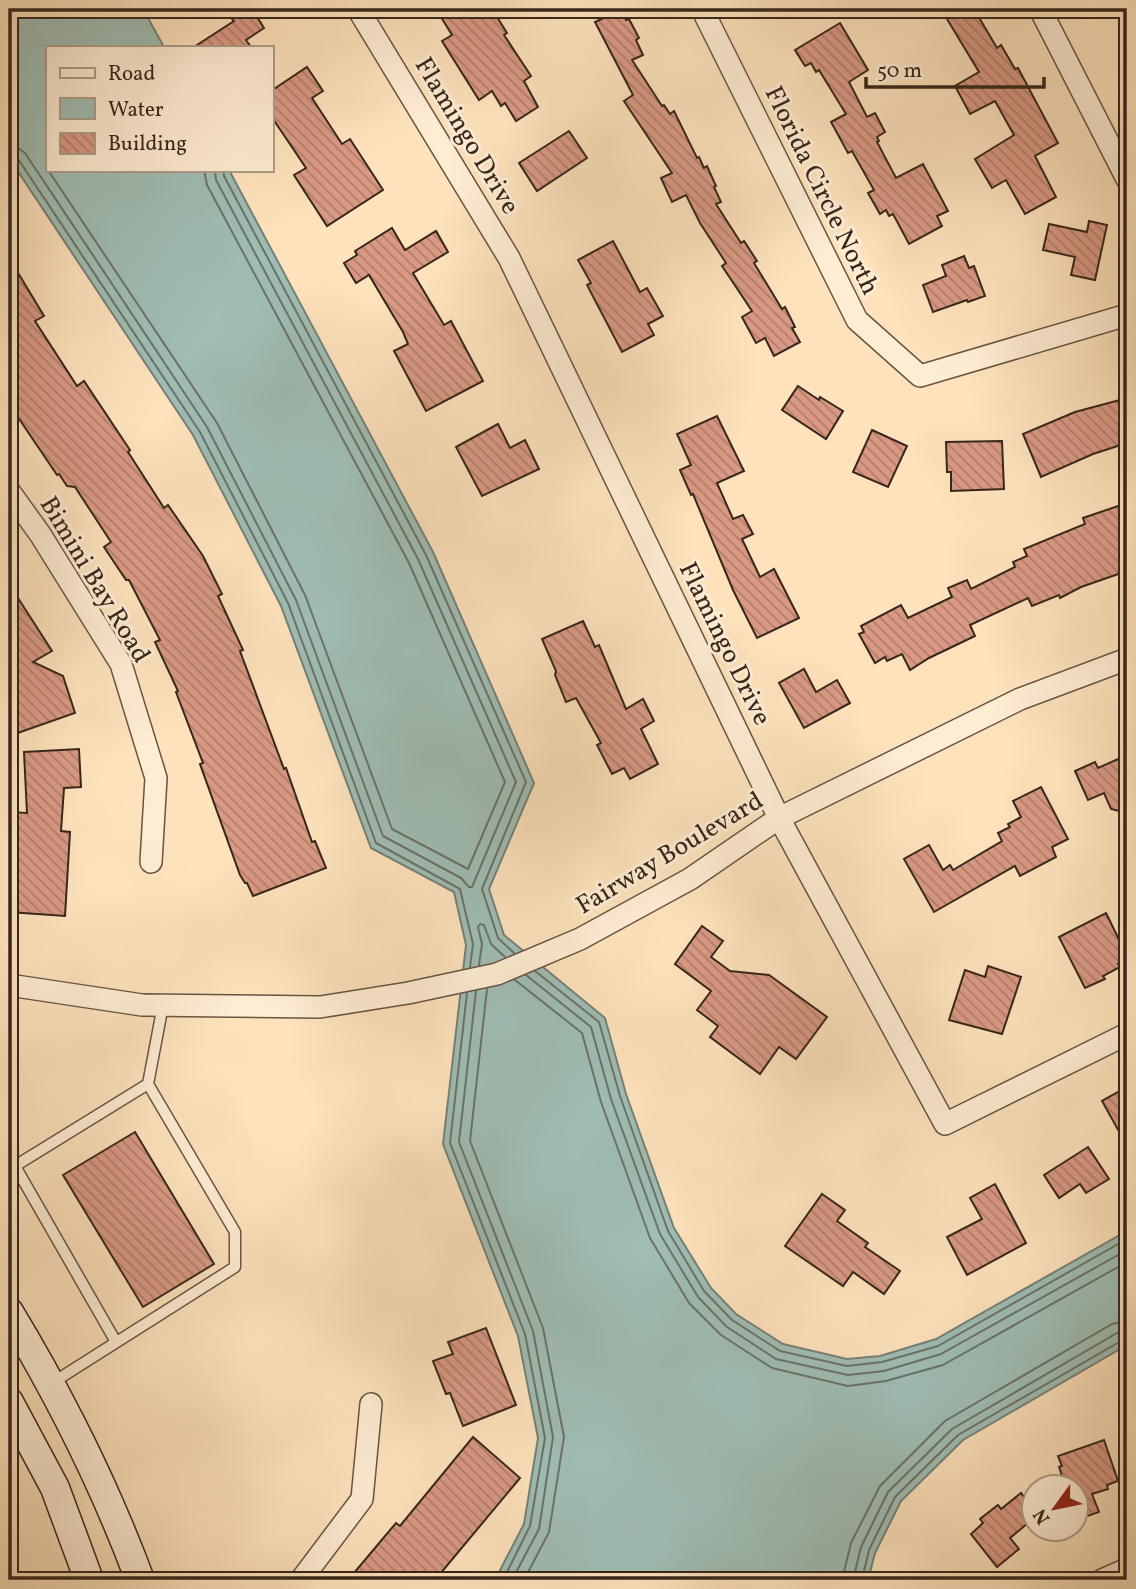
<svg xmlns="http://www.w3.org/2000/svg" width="1136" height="1589" font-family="Vollkorn,serif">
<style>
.water{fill:#9fbdb4;stroke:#758177;stroke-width:2}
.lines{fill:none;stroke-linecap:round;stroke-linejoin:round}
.shore{stroke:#6b7268;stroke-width:2}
.building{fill:url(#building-back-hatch);stroke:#37261b;stroke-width:2}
.lane-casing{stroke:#685543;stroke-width:13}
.street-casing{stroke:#685543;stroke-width:24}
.secondary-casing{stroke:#37261b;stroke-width:31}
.lane{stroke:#feecd3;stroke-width:10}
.street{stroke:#feecd3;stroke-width:21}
.secondary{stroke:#feecd3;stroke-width:28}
.labels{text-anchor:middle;stroke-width:6;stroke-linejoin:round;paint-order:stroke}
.street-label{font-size:26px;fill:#37261b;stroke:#feecd3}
</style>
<defs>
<pattern id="building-back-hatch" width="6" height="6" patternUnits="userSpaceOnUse" patternTransform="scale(1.75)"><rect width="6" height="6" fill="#d99984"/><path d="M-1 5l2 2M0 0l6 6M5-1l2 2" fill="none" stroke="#b17d6b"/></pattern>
</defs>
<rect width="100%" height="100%" fill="#fde2bc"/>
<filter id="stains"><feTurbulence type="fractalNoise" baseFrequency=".00286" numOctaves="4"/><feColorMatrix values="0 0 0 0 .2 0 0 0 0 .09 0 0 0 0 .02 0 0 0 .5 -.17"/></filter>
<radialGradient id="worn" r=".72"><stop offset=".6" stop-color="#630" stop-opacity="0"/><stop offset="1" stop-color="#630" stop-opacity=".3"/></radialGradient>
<path class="water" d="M9,9H143L164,47H47V170H229L433,552L534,783L489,889L504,935L605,1018L626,1094L674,1228L711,1288L736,1314L783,1344L847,1359L880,1356L936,1339L1127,1231V1345L963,1440L901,1501L875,1553L868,1580H495L524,1524L538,1438L518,1336L443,1144L466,945L454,892L371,848L281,606L193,435L9,158Z"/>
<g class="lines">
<g class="shore">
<path d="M9,146L18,148L25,153L207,427L296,600L383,836L461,878L469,887H472L516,782L418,559L216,180L215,170"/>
<path d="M9,155L18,159L200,432L288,603L376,843L460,889L473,944L470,967"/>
<path d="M48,170L217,423L305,595L392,829L468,869L505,782L409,563L207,185L204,170"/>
<path d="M223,170L224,176L426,555L526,782L482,889L498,938L514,953"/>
<path d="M479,965L482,944L478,927L480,924L484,925L491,944L505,957"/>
<path d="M535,971L599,1022L620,1096L668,1231L704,1291L732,1320L780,1351L847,1366L882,1362L938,1346L1127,1239"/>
<path d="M526,975L591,1027L611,1099L660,1234L698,1297L727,1327L776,1359L848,1375L884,1371L941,1354L1127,1250"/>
<path d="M515,980L582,1033L601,1102L650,1238L689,1303L721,1335L772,1368L848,1386L886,1381L943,1365L1127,1262"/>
<path d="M487,989L470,1141L543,1328L564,1437L549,1532L524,1580"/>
<path d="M476,991L459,1142L533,1331L553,1437L539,1529L512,1580"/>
<path d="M467,993L450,1143L525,1334L545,1438L530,1526L503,1580"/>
<path d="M842,1580L851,1543L880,1486L945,1421L1112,1324L1127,1321"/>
<path d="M853,1580L861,1547L888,1492L952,1429L1117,1333L1127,1331"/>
<path d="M862,1580L869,1550L895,1497L958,1435L1121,1341L1127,1340"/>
</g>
</g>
<g class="building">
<path d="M245,9H252L264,28L246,40L251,47H194L234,21L231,18Z"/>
<path d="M436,9H492L507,33L504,35L531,76L524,81L538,107L516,121L505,103L501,106L492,91L479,100L442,41L452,35Z"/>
<path d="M941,9H974L997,48L1001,45L1015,69L1018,68L1058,143L1035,156L1056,197L1025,214L1006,180L992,188L975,159L1014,135L995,101L970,114L955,86L979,72Z"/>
<path d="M621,10L626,20L629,19L639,38L636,40L643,55L632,60L662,106L664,105L670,114L674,111L697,158L699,157L704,168L707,166L716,186L714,187L721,202L716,204L741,243L744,241L757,261L754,263L782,309L785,307L795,327L792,328L800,342L774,356L765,338L756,343L742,317L752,311L722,266L726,263L700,223L686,195L672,202L661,178L672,173L624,101L633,95L595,22Z"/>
<path d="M840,23L868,70L849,82L867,117L875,113L885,132L877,137L879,141L877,142L896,178L923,164L948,211L937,216L942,226L909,244L893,214L889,216L886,210L880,214L868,193L874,190L852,151L848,153L831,122L846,114L819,70L816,72L811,63L805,66L795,50Z"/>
<path d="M307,67L323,91L312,98L342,144L350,139L383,190L327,226L294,175L306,168L271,116V91Z"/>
<path d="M569,131L587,158L537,191L519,163Z"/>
<path d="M1089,221L1107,225L1095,280L1071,275L1075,257L1043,250L1049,224L1087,232Z"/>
<path d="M392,228L405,250L436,231L448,252L413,273L444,325L451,321L483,381L426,411L394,351L408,344L403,332L369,275L356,283L344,263L357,255L355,251Z"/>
<path d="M613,241L640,292L647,288L663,316L648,324L654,335L622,352L587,285L591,283L578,260Z"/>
<path d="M964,256L969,268L974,266L985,296L968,302L967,300L933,312L923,285L946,276L942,265Z"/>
<path d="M9,258L44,316L35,321L77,386L84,381L130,450L128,452L164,508L168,505L203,556L222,594L218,596L243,650L240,651L284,769L286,768L312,842L315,841L326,868L253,896L247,883H245L240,875L200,764L203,763L176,692L178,691L155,642L160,640L129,580H126L104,547L111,542L75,487L67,486L59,474L57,475L9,404Z"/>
<path d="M798,386L819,400L820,397L843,411L826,439L782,410Z"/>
<path d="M1127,398V443L1093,454L1041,477L1023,434L1075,412Z"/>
<path d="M717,416L744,471L717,483L733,519L743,515L753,534L742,539L760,577L774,569L799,618L757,638L733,590L693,494L691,495L680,470L691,465L677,434Z"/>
<path d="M498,424L510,448L525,440L539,469L482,496L456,447Z"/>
<path d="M872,430L907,446L888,487L853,472Z"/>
<path d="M1002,441L1004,489L951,491V472H947L946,442Z"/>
<path d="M1127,503V571L1081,587L1060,598L1059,595L1032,606L1028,598L970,625L975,636L929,658L910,670L902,654L887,661L885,657L875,663L859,634L864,632L861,626L901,605L908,618L952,597L948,588L967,580L971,589L1015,567L1013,562L1027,556L1024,549L1085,524L1083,518Z"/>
<path d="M9,584L52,651L33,662L63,676L75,713L9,736Z"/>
<path d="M583,621L595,647L599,645L626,709L643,699L654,721L641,729L658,764L630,779L624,768L612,774L597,745L601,743L576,698L566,702L555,675L556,671L542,639Z"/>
<path d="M804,669L816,692L837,680L850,703L804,728L779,683Z"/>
<path d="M79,749L81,787L64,788L61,831L70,832L65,916L9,912V812L27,813L24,752Z"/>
<path d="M1127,755V813L1111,809L1104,793L1088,800L1075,771L1095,762L1098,768Z"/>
<path d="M1041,787L1068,839L1052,847L1056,857L1020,876L1015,866L934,912L904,859L929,845L943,870L950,865L953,870L1002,841L998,833L1010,827L1008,824L1021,817L1013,801Z"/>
<path d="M1106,913L1127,956V960L1118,964L1120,967L1103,976L1105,979L1085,988L1059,937Z"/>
<path d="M702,926L723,941L711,957L730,971L769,975L827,1017L796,1059L779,1047L760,1074L710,1037L718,1026L697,1010L711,991L675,964Z"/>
<path d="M988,966L1021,977L1002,1034L949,1020L965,970L985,977Z"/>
<path d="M1127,1087V1146L1102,1101Z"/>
<path d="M135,1132L214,1264L143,1307L63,1175Z"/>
<path d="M1088,1147L1109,1179L1086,1193L1080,1184L1059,1198L1044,1175Z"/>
<path d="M995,1184L1026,1243L967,1275L947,1237L982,1219L970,1198Z"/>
<path d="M822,1194L845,1210L837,1221L868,1243L865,1247L900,1271L884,1294L853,1272L843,1286L785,1246Z"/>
<path d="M486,1328L516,1405L463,1426L450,1393L446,1394L433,1361L453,1354L448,1342Z"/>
<path d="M473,1437L520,1478L435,1580H348L396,1523L400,1526Z"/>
<path d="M1104,1440L1118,1481L1107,1485L1108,1489L1092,1494L1099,1512L1076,1520V1488H1066L1059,1467L1062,1466L1058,1456Z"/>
<path d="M1021,1493L1034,1509V1518L1010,1538L1019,1549L997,1567L971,1534L983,1523L980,1519L998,1505L1001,1509Z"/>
</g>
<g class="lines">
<g class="lane-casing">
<g id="lane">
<path d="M116,1342L15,1166L148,1084"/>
<path d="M52,1383L235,1267V1232L148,1084L163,1005"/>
</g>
</g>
<g class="street-casing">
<g id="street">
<path d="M358,9L509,258L779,818L945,1124L1127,1034"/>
<path d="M702,9L857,320L920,376L1127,315"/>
<path d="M1040,9L1127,179"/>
<path d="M9,491L40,534L121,664L156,778L151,862"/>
<path d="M9,985L142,1005L320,1007L408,993L497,974L580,939L690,879L779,818L1020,699L1127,659"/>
<path d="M301,1580L362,1499L371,1404"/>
<path d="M1102,1580L1127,1569"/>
</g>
</g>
<g class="secondary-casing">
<g id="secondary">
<path d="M9,1312C61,1398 105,1486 140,1580"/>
<path d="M9,1402L55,1488L89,1580"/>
</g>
</g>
<use href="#lane" class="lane"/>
<use href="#street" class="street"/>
<use href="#secondary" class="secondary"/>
</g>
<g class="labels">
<g class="street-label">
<text transform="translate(468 135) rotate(59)" y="9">Flamingo Drive</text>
<text transform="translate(823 190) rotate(64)" y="9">Florida Circle North</text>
<text transform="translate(96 579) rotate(59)" y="9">Bimini Bay Road</text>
<text transform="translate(726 643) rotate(64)" y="9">Flamingo Drive</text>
<text transform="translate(669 852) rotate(-31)" y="9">Fairway Boulevard</text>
</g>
</g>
<rect width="1136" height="1589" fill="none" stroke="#fde2bc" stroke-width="35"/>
<rect x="10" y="10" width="1115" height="1568" fill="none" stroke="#37261b" stroke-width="3.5"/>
<rect x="18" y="18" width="1101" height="1554" fill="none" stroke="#37261b" stroke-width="2"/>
<rect x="46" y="46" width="228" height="126" fill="#feecd3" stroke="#ae9d89" stroke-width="2"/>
<rect x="60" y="68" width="35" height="10" fill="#feecd3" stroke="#ae9d89" stroke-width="2"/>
<text x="108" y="80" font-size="21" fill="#37261b">Road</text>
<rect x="60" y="98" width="35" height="21" fill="#9fbdb4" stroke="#ae9d89" stroke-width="2"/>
<text x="108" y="116" font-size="21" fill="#37261b">Water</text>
<rect x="60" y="133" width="35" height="21" fill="url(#building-back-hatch)" stroke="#ae9d89" stroke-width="2"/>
<text x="108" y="150" font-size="21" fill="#37261b">Building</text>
<g transform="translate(1055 1508) rotate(237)"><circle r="33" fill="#feecd3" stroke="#ae9d89" stroke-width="2"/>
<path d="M0-5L12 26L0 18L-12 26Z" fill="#8f2418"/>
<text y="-10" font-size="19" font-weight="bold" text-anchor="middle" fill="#37261b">N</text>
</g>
<path d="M866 77v10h178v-10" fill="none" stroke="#37261b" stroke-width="3.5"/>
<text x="877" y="77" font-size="21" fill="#37261b" stroke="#feecd3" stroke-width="5" paint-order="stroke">50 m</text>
<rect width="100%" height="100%" filter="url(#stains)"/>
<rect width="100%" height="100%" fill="url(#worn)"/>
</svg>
